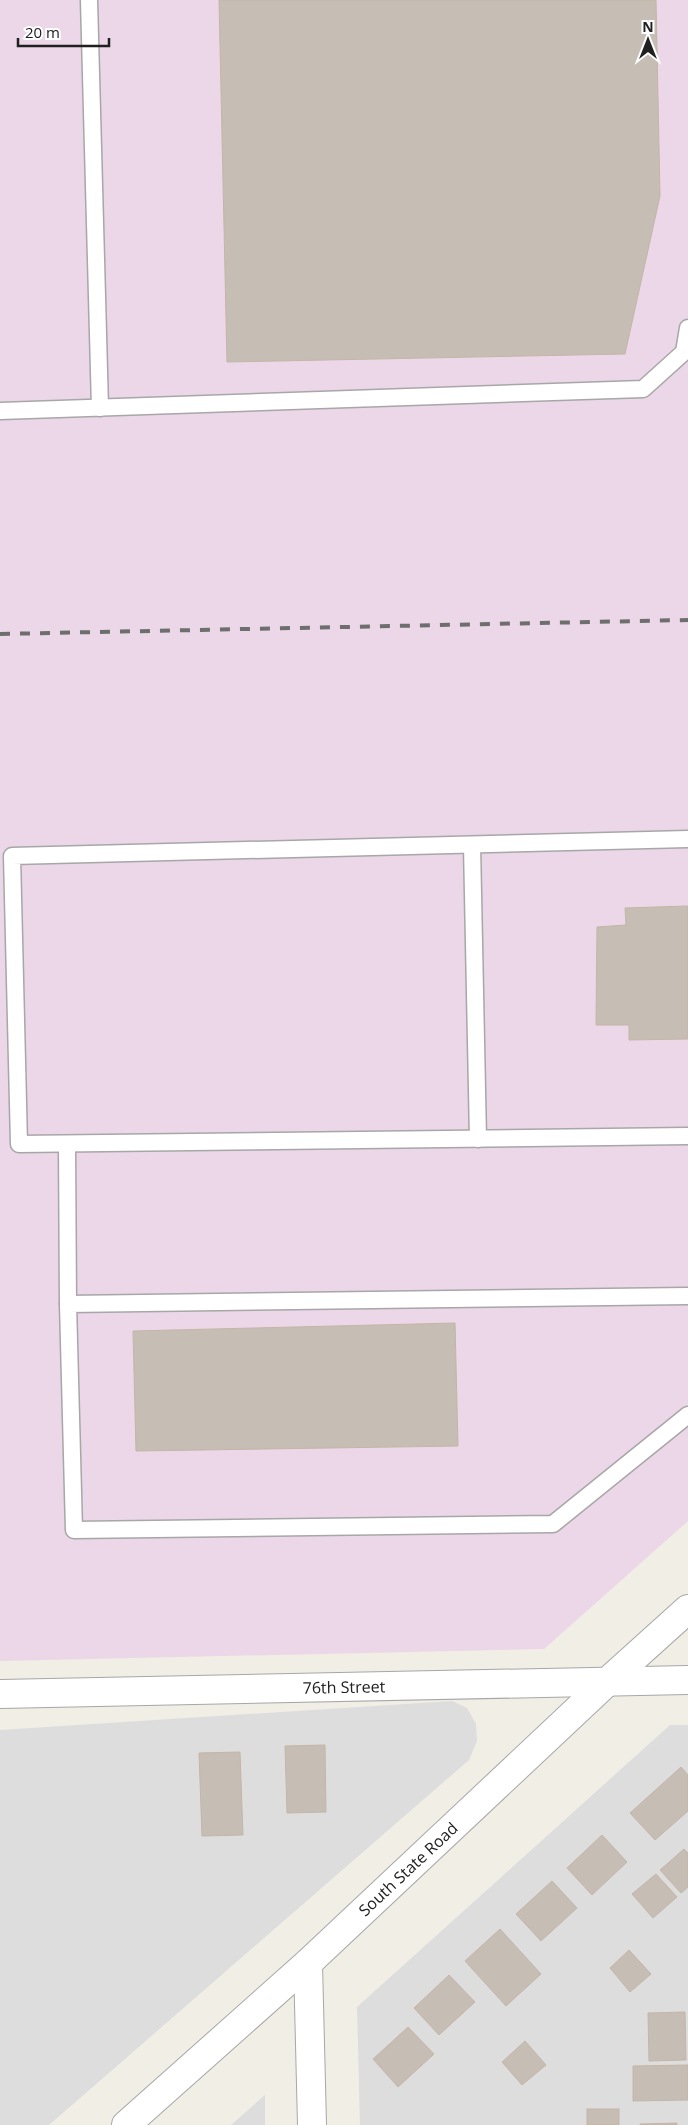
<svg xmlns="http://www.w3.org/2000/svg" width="688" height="2125" font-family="'Open Sans',sans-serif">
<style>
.residential{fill:#dedddd}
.industrial{fill:#ebd7e7}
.building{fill:#c6bdb5;stroke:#c4b5a7}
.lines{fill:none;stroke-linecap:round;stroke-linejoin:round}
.service-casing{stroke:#a7a7a7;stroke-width:19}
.minor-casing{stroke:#a7a7a7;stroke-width:30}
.tertiary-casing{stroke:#a7a7a7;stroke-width:30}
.service{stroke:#fff;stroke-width:16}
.minor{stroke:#fff;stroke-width:28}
.tertiary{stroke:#fff;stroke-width:28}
.rail{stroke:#6e6e6e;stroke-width:4;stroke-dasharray:10 10;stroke-linecap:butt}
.labels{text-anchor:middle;stroke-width:5;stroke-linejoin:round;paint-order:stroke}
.street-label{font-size:16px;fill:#202020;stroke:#fff}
</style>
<rect width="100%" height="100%" fill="#f1eee6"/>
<g class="residential">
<path d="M452,1701L467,1708L476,1724L477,1741L469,1760L49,2125H0V1730Z"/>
<path d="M670,1725H688V2125H360L357,2007Z"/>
<path d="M265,2095V2125H231Z"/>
</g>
<path class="industrial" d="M0,0H688V1521L544,1649L0,1661Z"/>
<g class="building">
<path d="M219,0H656L660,196L625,354L227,362Z"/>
<path d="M688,906V1039L629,1040V1025H596L597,927L626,925L625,908Z"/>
<path d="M455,1323L458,1446L136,1451L133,1331Z"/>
<path d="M325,1745L326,1812L287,1813L285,1746Z"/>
<path d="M240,1752L243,1835L202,1836L199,1753Z"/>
<path d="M681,1767L688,1775V1811L655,1840L630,1813Z"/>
<path d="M602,1835L627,1862L592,1895L567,1868Z"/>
<path d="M684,1849L688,1853V1887L681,1893L660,1870Z"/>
<path d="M656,1874L677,1897L653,1918L632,1894Z"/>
<path d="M552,1881L577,1908L541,1941L516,1914Z"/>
<path d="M500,1929L541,1974L506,2006L465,1961Z"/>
<path d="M629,1950L651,1974L630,1992L610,1968Z"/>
<path d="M449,1975L475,2002L439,2035L414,2008Z"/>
<path d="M685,2012L686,2060L649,2061L648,2013Z"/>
<path d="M408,2027L434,2054L398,2087L373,2059Z"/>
<path d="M525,2041L546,2065L522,2085L502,2062Z"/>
<path d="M688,2065V2100L633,2101V2066Z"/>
<rect x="587" y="2109" width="32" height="16"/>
<path d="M677,2123V2125H640V2124Z"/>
</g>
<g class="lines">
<g class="service-casing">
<g id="service">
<path d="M89,0L100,408"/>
<path d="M0,411L643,389L684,352L688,328"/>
<path d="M688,839L12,856L19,1144L688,1136"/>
<path d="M472,845L478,1139"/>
<path d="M67,1144L68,1304"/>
<path d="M688,1296L68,1304L74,1530L553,1524L688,1415"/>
</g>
</g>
<g class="minor-casing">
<g id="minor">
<path d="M0,1694L688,1680"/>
<path d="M308,1963L312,2125"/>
</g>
</g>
<g class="tertiary-casing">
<path id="tertiary" d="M126,2125L308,1963L607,1682L688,1609"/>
</g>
<use href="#service" class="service"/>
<use href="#minor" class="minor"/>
<use href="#tertiary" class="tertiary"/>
<path class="rail" d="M0,634L688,620"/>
</g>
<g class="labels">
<g class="street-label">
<text transform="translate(344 1687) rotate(-1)" y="6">76th Street</text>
<text transform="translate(408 1869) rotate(-43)" y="6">South State Road</text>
</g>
</g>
<g transform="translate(648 40)" stroke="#ffffff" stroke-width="4" paint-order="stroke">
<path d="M0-4L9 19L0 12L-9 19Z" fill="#202020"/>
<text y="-8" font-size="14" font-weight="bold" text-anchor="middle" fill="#202020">N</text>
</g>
<path d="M18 38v8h91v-8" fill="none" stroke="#202020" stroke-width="2.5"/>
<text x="25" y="38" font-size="15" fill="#202020" stroke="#ffffff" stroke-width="4" paint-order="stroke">20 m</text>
</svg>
